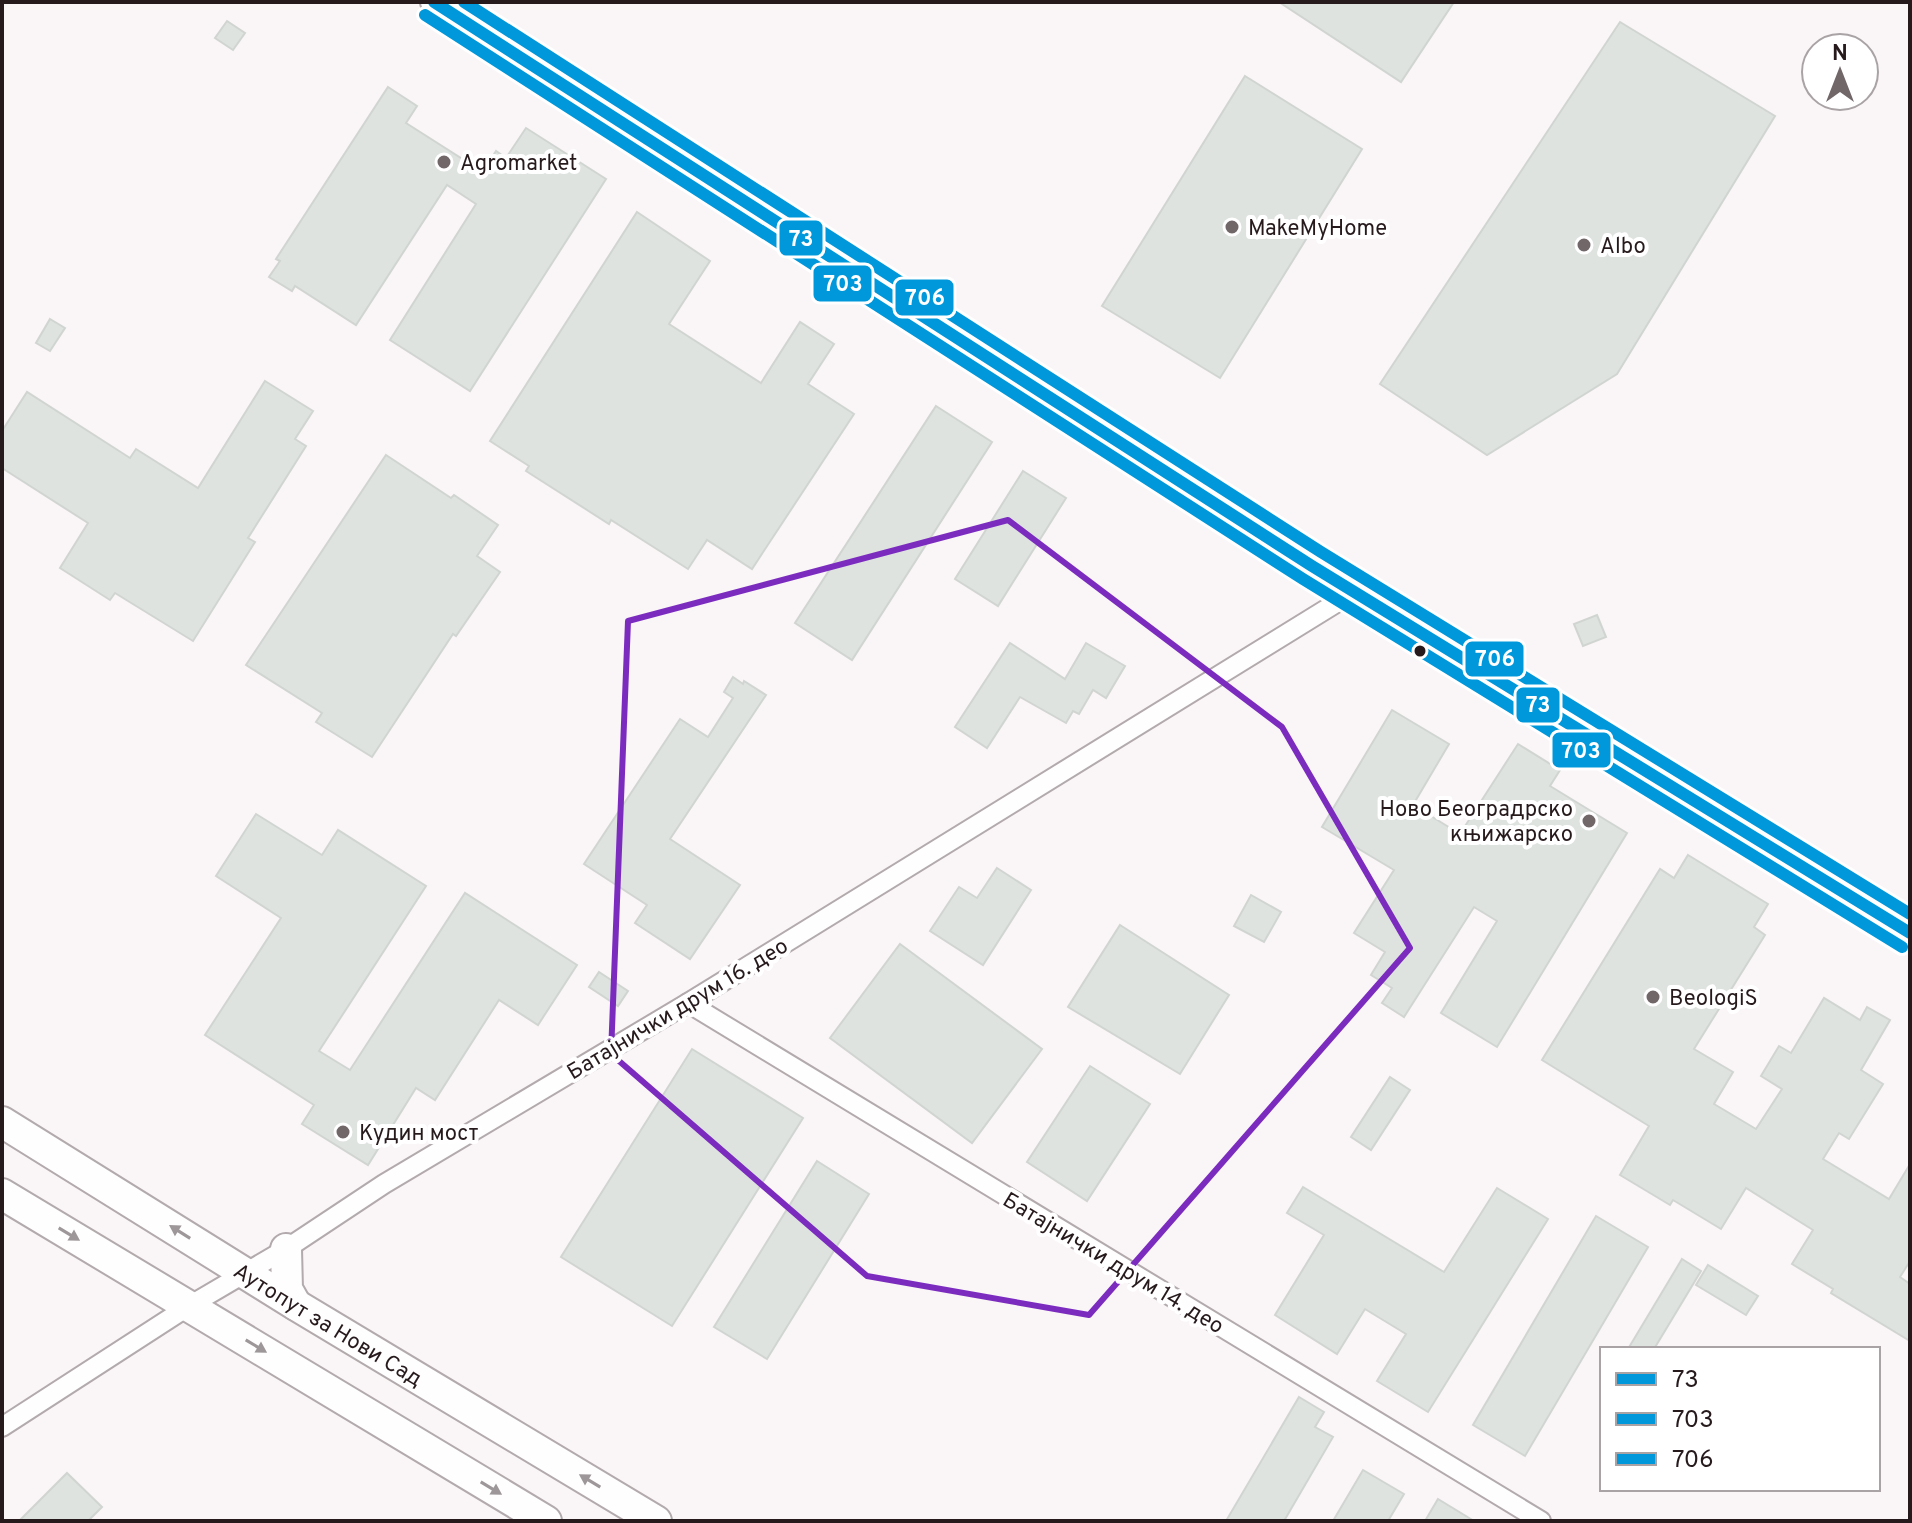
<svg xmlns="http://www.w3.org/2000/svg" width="1912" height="1523" font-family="Overpass,sans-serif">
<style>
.building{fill:#dfe3e0;stroke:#d1d5d2;stroke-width:2}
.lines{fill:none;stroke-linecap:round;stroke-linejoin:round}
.minor-casing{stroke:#b2aaac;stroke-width:22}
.secondary-casing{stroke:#b2aaac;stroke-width:30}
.primary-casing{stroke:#b2aaac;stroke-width:34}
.minor{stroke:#fefefe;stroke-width:18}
.secondary{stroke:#fefefe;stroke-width:26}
.primary{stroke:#fefefe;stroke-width:30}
.bus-1-casing{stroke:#fff;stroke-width:18}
.bus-2-casing{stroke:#fff;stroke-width:18}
.bus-3-casing{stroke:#fff;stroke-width:18}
.bus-1{stroke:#0098da;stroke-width:12}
.bus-2{stroke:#0098da;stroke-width:12}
.bus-3{stroke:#0098da;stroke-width:12}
.oneway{fill:#9d9799}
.marked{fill:none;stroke:#7b2cbf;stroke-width:6;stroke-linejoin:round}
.poi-dot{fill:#716769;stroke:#fff;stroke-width:3}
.bus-dot{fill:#271a1d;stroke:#fff;stroke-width:3}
.labels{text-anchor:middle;stroke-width:8;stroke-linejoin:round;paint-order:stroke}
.poi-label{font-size:22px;fill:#271a1d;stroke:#fff;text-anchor:start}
.street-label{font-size:22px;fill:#271a1d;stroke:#fff}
.line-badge{stroke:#fff;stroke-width:3}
.badge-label{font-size:22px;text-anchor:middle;font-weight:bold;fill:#fff}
</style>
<rect width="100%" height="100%" fill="#faf5f6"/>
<g class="building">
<path d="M1279,2H1454L1401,82Z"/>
<path d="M227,21L245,33L233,50L215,38Z"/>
<path d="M1620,22L1775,116L1617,374L1487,455L1380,384Z"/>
<path d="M1245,76L1362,149L1220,378L1102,306Z"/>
<path d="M388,87L417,106L406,123L483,172L496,151L506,158L526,128L606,179L470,391L390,340L476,204L447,185L356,325L295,286L292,291L269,277L280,261L276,259Z"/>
<path d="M637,212L710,261L669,324L761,383L800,322L834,344L808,384L854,414L752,569L707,540L688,569L611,520L609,524L526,471L529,466L490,441Z"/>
<path d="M50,319L65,328L50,351L36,343Z"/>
<path d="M265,381L313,411L295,439L306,446L248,538L255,542L193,641L115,593L110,600L60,568L88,523L2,468V431L27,392L130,458L136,449L198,488Z"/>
<path d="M936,406L992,442L852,660L795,623Z"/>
<path d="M386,455L451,498L454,495L498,525L477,556L500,572L456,636L453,634L372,757L316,722L322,713L246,665Z"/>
<path d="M1023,471L1066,498L998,606L955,579Z"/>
<path d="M1597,615L1606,637L1583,646L1574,624Z"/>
<path d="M1010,643L1065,679L1086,643L1125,666L1106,698L1093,690L1079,714L1073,711L1066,723L1020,697L987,748L955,727Z"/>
<path d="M733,677L743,684L744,681L766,695L670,839L740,885L690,959L635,923L647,905L584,864L680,719L708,737L733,698L724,692Z"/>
<path d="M1392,710L1449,744L1413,805L1460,834L1518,744L1560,770L1550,786L1627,833L1497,1047L1441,1013L1497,921L1474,907L1404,1017L1382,1003L1392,988L1371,975L1385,952L1354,933L1394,870L1322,827Z"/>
<path d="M256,814L322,855L338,830L426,886L319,1051L350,1070L465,893L577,965L538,1025L499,1000L435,1100L416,1088L368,1165L302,1124L314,1105L205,1035L281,918L216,876Z"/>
<path d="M1688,855L1768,904L1754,927L1765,935L1694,1049L1733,1072L1714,1104L1756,1129L1782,1089L1761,1076L1779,1046L1791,1053L1824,998L1860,1020L1867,1007L1890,1020L1861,1070L1883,1084L1849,1139L1839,1133L1823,1159L1889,1199L1910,1164V1261L1900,1277L1910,1284V1341L1831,1293L1833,1289L1792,1264L1813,1230L1746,1188L1721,1229L1673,1200L1670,1205L1620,1175L1649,1126L1542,1060L1660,869L1674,878Z"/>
<path d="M997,868L1031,890L983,965L930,931L959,887L977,898Z"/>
<path d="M1251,895L1281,912L1264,942L1234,926Z"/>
<path d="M1120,925L1229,995L1180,1074L1068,1007Z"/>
<path d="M900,944L1042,1049L972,1143L830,1038Z"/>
<path d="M599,972L628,991L618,1006L589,987Z"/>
<path d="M692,1049L803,1118L672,1326L561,1257Z"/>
<path d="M1090,1066L1150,1104L1087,1201L1027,1162Z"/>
<path d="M1390,1077L1410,1090L1371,1150L1351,1137Z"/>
<path d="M817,1161L869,1194L767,1359L714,1327Z"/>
<path d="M1303,1187L1444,1272L1497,1188L1548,1219L1428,1412L1377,1381L1406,1334L1365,1309L1337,1354L1275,1315L1324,1235L1287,1213Z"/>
<path d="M1596,1216L1648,1247L1525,1456L1473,1425Z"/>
<path d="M1682,1259L1701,1271L1654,1349H1628Z"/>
<path d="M1708,1265L1758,1296L1746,1315L1696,1285Z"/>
<path d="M1299,1397L1324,1412L1315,1427L1333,1437L1284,1521H1226Z"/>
<path d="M1363,1470L1404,1494L1388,1521H1333Z"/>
<path d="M67,1473L102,1507L88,1521H19Z"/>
<path d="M1438,1499L1474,1521H1425Z"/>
</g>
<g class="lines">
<g class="minor-casing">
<g id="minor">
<path d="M688,1003L1541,1521"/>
<path d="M2,1427L189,1306L286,1249L384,1184L688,1003L1354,592"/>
</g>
</g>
<g class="secondary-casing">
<path id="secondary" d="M434,2L1312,566L1910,933"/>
</g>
<g class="primary-casing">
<g id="primary">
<path id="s1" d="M2,1122L296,1305L656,1521"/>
<path d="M2,1194L546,1521"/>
<path d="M286,1249L287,1289L296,1305"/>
</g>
</g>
<use href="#minor" class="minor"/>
<use href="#secondary" class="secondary"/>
<use href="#primary" class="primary"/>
<g class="bus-1-casing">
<path id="bus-1" d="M434,2L1312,566L1910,933"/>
</g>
<g class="bus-2-casing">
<path id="bus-2" d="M425,15L1303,579L1902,947"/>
</g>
<g class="bus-3-casing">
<path id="bus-3" d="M464,2L1321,552L1910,914"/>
</g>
<use href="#bus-1" class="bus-1"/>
<use href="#bus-2" class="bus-2"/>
<use href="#bus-3" class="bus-3"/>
</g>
<defs><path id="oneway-solid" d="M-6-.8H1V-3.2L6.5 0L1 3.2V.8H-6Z" transform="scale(2)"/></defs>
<g class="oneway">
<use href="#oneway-solid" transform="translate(180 1232) rotate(-148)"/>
<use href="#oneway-solid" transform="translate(69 1234) rotate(31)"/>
<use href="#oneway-solid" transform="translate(256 1346) rotate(31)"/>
<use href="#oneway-solid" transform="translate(590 1481) rotate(-149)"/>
<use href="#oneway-solid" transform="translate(491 1488) rotate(31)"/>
</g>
<path class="marked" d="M1008,520L1282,727L1410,948L1089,1315L867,1276L611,1054L628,621Z"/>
<g class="poi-dot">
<circle cx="444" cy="162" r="8"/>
<circle cx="1232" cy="227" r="8"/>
<circle cx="1584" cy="245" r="8"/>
<circle cx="1589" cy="821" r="8"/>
<circle cx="1653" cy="997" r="8"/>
<circle cx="343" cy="1132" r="8"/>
</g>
<circle class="bus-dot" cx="1420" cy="651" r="7"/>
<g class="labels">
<g class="poi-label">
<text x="460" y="170">Agromarket</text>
<text x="1248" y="235">MakeMyHome</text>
<text x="1600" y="253">Albo</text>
<text x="1573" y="816" text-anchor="end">Ново Београдрско<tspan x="1573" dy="25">књижарско</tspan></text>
<text x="1669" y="1005">BeologiS</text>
<text x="359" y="1140">Кудин мост</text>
</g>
<g class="street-label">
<text transform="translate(677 1008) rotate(-31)" y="8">Батајнички друм 16. део</text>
<text transform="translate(1114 1262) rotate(31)" y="8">Батајнички друм 14. део</text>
<text dy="8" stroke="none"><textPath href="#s1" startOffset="384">Аутопут за Нови Сад</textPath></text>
</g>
</g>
<g class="line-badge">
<rect x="778" y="219" width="46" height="38" rx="8" fill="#0098da"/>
<rect x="812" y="264" width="61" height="39" rx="8" fill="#0098da"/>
<rect x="894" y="278" width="61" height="39" rx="8" fill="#0098da"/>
<rect x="1464" y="640" width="61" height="38" rx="8" fill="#0098da"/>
<rect x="1515" y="686" width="46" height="38" rx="8" fill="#0098da"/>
<rect x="1551" y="731" width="61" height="38" rx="8" fill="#0098da"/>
</g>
<g class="badge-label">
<text x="801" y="246">73</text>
<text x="843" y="291">703</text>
<text x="925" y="305">706</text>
<text x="1495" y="666">706</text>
<text x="1538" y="712">73</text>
<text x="1581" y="758">703</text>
</g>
<rect width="1912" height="1523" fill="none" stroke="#271a1d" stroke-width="8"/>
<rect x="1600" y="1347" width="280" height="144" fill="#ffffff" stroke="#a9a3a5" stroke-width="2"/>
<rect x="1616" y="1373" width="40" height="12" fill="#0098da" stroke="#a9a3a5" stroke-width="2"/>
<text x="1672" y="1387" font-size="24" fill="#271a1d">73</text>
<rect x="1616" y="1413" width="40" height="12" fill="#0098da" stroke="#a9a3a5" stroke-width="2"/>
<text x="1672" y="1427" font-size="24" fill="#271a1d">703</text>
<rect x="1616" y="1453" width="40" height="12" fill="#0098da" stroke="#a9a3a5" stroke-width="2"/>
<text x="1672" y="1467" font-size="24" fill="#271a1d">706</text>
<g transform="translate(1840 72)"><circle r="38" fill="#ffffff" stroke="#a9a3a5" stroke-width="2"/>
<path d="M0-6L14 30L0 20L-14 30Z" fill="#716769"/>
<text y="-12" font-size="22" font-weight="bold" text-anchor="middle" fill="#271a1d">N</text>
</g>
</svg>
